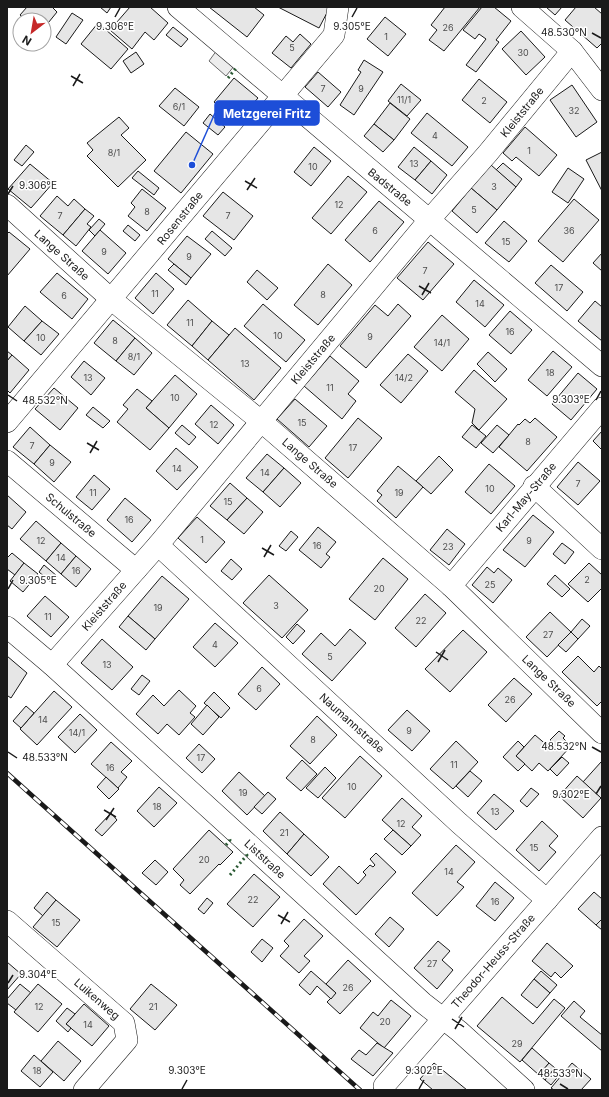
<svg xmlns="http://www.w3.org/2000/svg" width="609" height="1097" font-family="Inter,sans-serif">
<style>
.built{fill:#ededed;stroke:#6a6a6a}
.building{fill:#e6e6e6;stroke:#1a1a1a}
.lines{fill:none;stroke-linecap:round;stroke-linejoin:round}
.minor-casing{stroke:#1a1a1a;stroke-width:22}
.minor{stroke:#fff;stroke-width:21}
.rail-casing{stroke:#1a1a1a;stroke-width:4.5}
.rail{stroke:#fff;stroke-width:3;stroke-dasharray:9;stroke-linecap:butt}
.hedge{stroke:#2b5a34;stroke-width:3;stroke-dasharray:2 3;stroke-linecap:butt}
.ticks{fill:none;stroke:#1a1a1a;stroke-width:1.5}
.labels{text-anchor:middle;stroke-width:3;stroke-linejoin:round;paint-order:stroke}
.number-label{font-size:9px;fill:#4d4d4d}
.street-label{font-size:11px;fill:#1a1a1a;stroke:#fff}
.ticks-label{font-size:10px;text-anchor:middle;fill:#1a1a1a;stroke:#fff;stroke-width:3;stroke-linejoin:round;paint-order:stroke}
.leader{fill:none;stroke:#1d4ed8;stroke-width:1.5}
.callout-dot{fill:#1d4ed8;stroke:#fff;stroke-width:1.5}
.callout{fill:#1d4ed8;stroke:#1d4ed8;stroke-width:1.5}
.callout-label{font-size:12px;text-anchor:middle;font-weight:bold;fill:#fff}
</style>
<rect width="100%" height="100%" fill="#fff"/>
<path class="built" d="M217,50L235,65L226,76L209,61Z"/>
<g class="building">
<path d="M27,7H52L57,12L44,28V20H26L20,15Z"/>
<path d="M100,7H111L107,13Z"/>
<path d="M130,7H150L168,23L154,40L145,32L132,49L110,30Z"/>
<path d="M209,7H254L264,15L247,37Z"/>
<path d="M278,7H330L319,28Z"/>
<path d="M445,7H480L444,51L429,40L437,30L431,25Z"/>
<path d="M482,7H494L511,21L496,40L499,42L476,72L466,65L486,39L479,34L475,39L463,30Z"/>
<path d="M546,7H562L555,15Z"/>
<path d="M576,7H594L602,14V43L597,48L565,20Z"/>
<path d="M72,13L83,20L66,44L56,37Z"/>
<path d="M385,17L406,34L388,56L367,39Z"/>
<path d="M98,23L128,49L111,69L81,44Z"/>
<path d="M173,27L188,39L181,47L166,35Z"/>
<path d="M521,31L545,57L526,75L502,49Z"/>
<path d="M300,34L311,44L291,68L272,53L286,36L293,42Z"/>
<path d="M136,52L144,64L131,73L123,61Z"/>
<path d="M364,60L383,72L354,115L340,105L361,72L358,70Z"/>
<path d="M318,72L341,92L328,107L305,87Z"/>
<path d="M234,78L258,98L237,122L214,102Z"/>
<path d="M479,79L507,102L490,123L462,100Z"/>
<path d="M401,84L421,100L407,116L388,101Z"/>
<path d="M572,85L597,122L576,137L550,100Z"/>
<path d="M175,88L199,107L184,126L159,106Z"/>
<path d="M390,103L410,119L394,140L374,124Z"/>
<path d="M427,113L468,147L452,166L411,133Z"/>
<path d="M210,114L225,127L218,135L203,123Z"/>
<path d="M119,117L129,128L121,135L146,160L118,187L87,156L93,150L87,143Z"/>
<path d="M374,124L394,140L383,152L364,136Z"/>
<path d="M525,127L557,155L539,176L516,157L512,161L503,153Z"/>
<path d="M186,132L213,154L181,193L154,171Z"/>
<path d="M26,145L34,152L22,166L14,160Z"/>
<path d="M314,147L331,161L311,186L294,172Z"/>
<path d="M414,147L431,161L415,180L398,167Z"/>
<path d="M602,152V191L586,160Z"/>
<path d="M431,161L447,175L432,194L415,180Z"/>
<path d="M503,163L522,179L516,187L496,170Z"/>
<path d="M30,164L53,183L31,208L8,189Z"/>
<path d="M491,165L516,187L497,210L471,188Z"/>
<path d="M568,168L584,179L568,203L552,192Z"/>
<path d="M138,171L159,188L154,195L132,178Z"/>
<path d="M348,176L367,192L331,234L312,218Z"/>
<path d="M471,188L497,210L477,233L452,211Z"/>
<path d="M142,189L166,208L147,231L128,216L135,207L131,203Z"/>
<path d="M223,192L253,216L234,240L203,216Z"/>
<path d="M57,196L68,206L74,199L85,209L63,235L40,216Z"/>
<path d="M574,199L599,220L563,262L538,241Z"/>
<path d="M379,201L404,222L370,262L345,240Z"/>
<path d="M85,209L94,216L87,224L91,227L76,246L63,235Z"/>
<path d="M99,219L105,224L95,236L89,230Z"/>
<path d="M504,221L527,241L509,262L485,243Z"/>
<path d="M128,225L140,235L135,241L123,231Z"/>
<path d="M100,230L126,253L108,274L82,251Z"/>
<path d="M212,231L232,248L225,256L205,239Z"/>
<path d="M9,232L30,249L7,276V234Z"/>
<path d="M187,236L211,254L191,278L168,259Z"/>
<path d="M428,242L454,264L423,300L397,278Z"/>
<path d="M602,253V271L593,263Z"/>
<path d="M174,264L191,278L186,285L168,270Z"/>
<path d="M328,264L352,285L318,325L294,305Z"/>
<path d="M551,265L583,292L567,311L535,283Z"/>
<path d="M257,270L278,288L267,300L247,282Z"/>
<path d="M57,273L88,299L72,319L40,292Z"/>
<path d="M156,273L174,289L153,314L135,298Z"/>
<path d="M474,280L504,305L485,327L456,302Z"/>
<path d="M188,300L212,321L192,346L167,325Z"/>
<path d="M595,301L602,307V341L578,321Z"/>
<path d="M263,304L305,340L286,362L244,326Z"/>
<path d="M398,304L411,316L366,368L340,346L375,305L388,316Z"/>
<path d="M25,306L42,321L24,341L8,327Z"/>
<path d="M510,311L532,330L511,354L489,335Z"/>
<path d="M442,315L469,339L442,371L414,347Z"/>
<path d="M113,320L135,338L116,361L94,343Z"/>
<path d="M42,321L59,334L41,355L24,341Z"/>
<path d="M212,321L229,335L208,360L192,346Z"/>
<path d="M235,328L281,368L254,400L208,360Z"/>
<path d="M135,338L152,353L134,375L116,361Z"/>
<path d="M7,351L12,355L7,361Z"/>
<path d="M553,351L572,367L547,396L528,380Z"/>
<path d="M488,352L507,369L495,382L477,364Z"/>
<path d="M408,354L428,371L401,403L380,385Z"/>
<path d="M12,355L29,370L10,393L7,390V361Z"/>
<path d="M330,356L359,381L348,394L356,401L342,419L304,386Z"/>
<path d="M84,361L105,378L91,395L71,377Z"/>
<path d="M474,370L507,399L479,430L472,423L475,409L455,392Z"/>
<path d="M578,373L597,389L571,420L552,404Z"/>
<path d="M175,375L197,394L169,428L146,408Z"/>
<path d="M54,388L78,408L60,430L35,409Z"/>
<path d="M137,389L152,401L146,408L169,428L150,450L117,422L128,409L123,405Z"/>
<path d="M295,399L327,426L309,447L277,419Z"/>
<path d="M211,405L234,425L218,444L195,424Z"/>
<path d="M93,407L110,421L103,428L86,415Z"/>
<path d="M358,418L382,438L348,478L325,458Z"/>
<path d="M535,418L557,437L527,471L499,447L518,424L519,425L525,419L530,423Z"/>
<path d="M182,425L196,437L189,445L175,433Z"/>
<path d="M472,425L486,436L476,448L462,437Z"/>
<path d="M497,425L509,435L493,453L481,443Z"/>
<path d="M30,427L50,445L34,464L13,447Z"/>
<path d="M602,431V450L593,441Z"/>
<path d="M50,445L71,462L54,482L34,464Z"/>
<path d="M176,448L198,467L177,490L156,471Z"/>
<path d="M267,454L284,468L263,492L246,478Z"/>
<path d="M439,456L453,470L431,494L416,481Z"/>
<path d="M578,462L600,481L578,505L557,487Z"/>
<path d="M489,464L515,486L491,514L465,492Z"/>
<path d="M398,466L423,487L396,518L377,501L382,495L377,491Z"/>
<path d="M284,468L301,483L280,507L263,492Z"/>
<path d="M94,475L110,489L92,510L76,497Z"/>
<path d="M230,483L247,498L227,520L210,506Z"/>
<path d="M7,495L26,512L12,529L7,525Z"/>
<path d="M125,498L151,520L132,542L107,520Z"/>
<path d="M247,498L263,512L244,534L227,520Z"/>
<path d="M533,515L554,532L525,567L503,550Z"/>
<path d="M197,517L225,542L206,563L178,538Z"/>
<path d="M36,521L61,543L46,561L20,539Z"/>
<path d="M318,527L336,542L326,554L330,557L321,568L299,550Z"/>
<path d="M447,529L465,544L449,565L430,550Z"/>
<path d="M291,531L298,537L286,551L279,546Z"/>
<path d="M61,543L76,556L61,574L46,561Z"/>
<path d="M562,543L574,552L565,564L553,554Z"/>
<path d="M12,553L24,563L15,575L7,569V558Z"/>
<path d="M76,556L91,569L76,587L61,574Z"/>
<path d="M383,558L408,579L375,620L349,599Z"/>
<path d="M231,559L242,569L232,580L221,571Z"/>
<path d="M24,563L38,574L23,592L10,581Z"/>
<path d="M589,563L602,575V588L588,602L568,584Z"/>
<path d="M44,565L57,576L52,583L39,572Z"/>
<path d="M487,567L494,573L498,568L512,580L493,603L472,585Z"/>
<path d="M269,575L308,610L282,638L243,603Z"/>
<path d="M555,575L570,589L562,597L547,584Z"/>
<path d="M162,576L189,599L155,639L128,616Z"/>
<path d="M425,594L446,613L416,647L395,628Z"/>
<path d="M45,596L69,617L51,637L27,616Z"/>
<path d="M550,612L571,632L547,657L526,637Z"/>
<path d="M128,616L155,639L146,650L119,627Z"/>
<path d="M582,619L590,626L578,639L571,632Z"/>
<path d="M215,623L238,643L215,667L193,647Z"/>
<path d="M297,624L305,631L293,644L286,637Z"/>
<path d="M350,629L366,643L332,681L302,654L321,633L335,646Z"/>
<path d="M463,630L487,652L450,692L425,669Z"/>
<path d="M571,632L578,639L566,652L558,645Z"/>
<path d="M102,639L133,667L112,690L81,663Z"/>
<path d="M7,656L27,673L11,698L8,696L7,697Z"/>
<path d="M578,656L594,672L599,666L602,669V701L597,706L562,672Z"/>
<path d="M262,667L280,684L256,710L238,694Z"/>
<path d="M142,675L150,681L139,695L131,689Z"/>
<path d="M514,678L532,694L506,722L488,705Z"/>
<path d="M179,690L196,706L190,713L195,717L179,735L167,724L158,734L136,714L153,695L164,706Z"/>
<path d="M54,691L72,707L37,745L20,729Z"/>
<path d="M214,692L230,708L221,718L204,703Z"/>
<path d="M207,705L219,717L203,735L191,724Z"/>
<path d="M26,706L34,713L21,728L13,721Z"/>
<path d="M407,710L430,731L412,751L388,730Z"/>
<path d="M80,714L97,730L75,753L58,737Z"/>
<path d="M317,716L337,735L310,764L290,746Z"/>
<path d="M559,731L565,736L563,738L571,746L548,771L539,763L532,771L516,756L535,735L549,747L553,743L550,740Z"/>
<path d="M456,741L478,762L453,789L430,769Z"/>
<path d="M518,741L524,747L516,756L525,764L518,771L503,757Z"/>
<path d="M111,742L132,761L121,772L127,777L118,788L91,764Z"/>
<path d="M199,744L215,759L202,773L186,758Z"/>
<path d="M360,756L382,776L345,818L322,798Z"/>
<path d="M562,757L569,763L557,776L550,769Z"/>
<path d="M302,760L317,774L301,791L286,778Z"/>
<path d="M601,762L602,763V799L583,782Z"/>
<path d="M325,767L336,778L318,798L306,788Z"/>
<path d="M470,771L482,781L468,797L456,786Z"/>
<path d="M239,772L265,796L247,815L222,791Z"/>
<path d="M577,776L601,798L583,818L559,796Z"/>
<path d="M106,777L119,789L109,799L97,787Z"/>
<path d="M159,787L177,803L154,827L137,811Z"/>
<path d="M531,788L539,794L527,807L520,801Z"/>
<path d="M268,792L276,799L262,814L254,807Z"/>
<path d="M494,794L514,811L496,830L477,813Z"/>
<path d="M402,798L422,816L412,827L421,835L411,846L382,820Z"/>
<path d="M280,812L304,834L287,854L263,831Z"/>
<path d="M111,813L117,820L102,836L95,830Z"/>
<path d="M542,821L558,836L549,846L556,852L539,871L516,850Z"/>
<path d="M209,830L233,852L220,865L219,864L190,894L180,885L184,880L173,869Z"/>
<path d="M393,830L411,846L402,855L384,839Z"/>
<path d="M304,834L329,857L311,876L287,854Z"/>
<path d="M456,845L475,862L457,882L464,887L437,916L412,893Z"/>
<path d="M376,853L396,872L356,915L323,884L339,866L358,884L366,875L363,872L370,865L373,867L375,865L370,859Z"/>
<path d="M155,860L168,872L156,885L142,873Z"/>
<path d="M254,874L280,897L253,927L227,904Z"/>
<path d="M495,882L514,898L495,921L476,906Z"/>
<path d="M47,892L56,900L43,916L34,908Z"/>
<path d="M594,892L602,899V919L596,925L578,909Z"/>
<path d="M207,898L213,903L204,914L198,909Z"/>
<path d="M56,900L80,920L57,947L33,927Z"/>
<path d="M390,917L404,929L389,947L375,934Z"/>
<path d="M304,919L323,936L304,956L310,961L299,973L280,956L289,946L284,941Z"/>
<path d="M602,919V930L596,925Z"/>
<path d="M262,939L273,948L262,962L251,952Z"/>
<path d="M438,941L450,951L442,960L453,970L437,989L414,968Z"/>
<path d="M547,943L573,966L561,978L555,972L551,977L532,961Z"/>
<path d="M348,960L371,981L340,1014L327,1002L336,993L326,984Z"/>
<path d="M7,962L21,974L7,990Z"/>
<path d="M311,971L336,993L331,999L317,986L310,995L299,985Z"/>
<path d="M541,971L557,985L550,993L534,979Z"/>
<path d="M534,979L550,993L537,1008L521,995Z"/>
<path d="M20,984L31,993L16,1010L7,1003V999Z"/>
<path d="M38,984L62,1004L38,1032L14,1012Z"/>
<path d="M151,984L177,1005L155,1030L130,1009Z"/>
<path d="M502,997L533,1024L554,999L565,1008L520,1062L477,1026Z"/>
<path d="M391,1000L411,1016L384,1048L360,1028L373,1012L378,1016Z"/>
<path d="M574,1001L585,1011L580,1017L602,1035V1051L561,1016Z"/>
<path d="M84,1004L109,1026L92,1046L66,1024Z"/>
<path d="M67,1008L75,1014L66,1024L71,1028L68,1032L56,1021Z"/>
<path d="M58,1041L81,1061L64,1081L41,1061Z"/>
<path d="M377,1043L393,1053L373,1076L351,1059L359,1050L366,1055Z"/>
<path d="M532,1048L549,1063L539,1075L522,1060Z"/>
<path d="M34,1055L53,1072L40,1087L21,1071Z"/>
<path d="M434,1063L467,1090H433L420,1079Z"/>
<path d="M549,1063L555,1068L545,1080L539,1075Z"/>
<path d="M572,1063L591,1079L581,1090H554L551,1088Z"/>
<path d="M555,1068L561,1073L551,1085L545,1080Z"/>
</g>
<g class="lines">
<g class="minor-casing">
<g id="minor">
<path d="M178,7L602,366"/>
<path d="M522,7L572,51L602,90"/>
<path d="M7,205L112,300L262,422L451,586L602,733"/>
<path d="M7,422L334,35L338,7"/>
<path d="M7,461L136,570"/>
<path d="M534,486L602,549"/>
<path d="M158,545L459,823L547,900"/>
<path d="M451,586L602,408"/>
<path d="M7,627L52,665L423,1003L459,1031L524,1090"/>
<path d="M52,665L158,545L430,219L488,153L572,51"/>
<path d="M7,921L124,1023L127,1040L84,1090"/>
<path d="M384,1086L602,837"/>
</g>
</g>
<use href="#minor" class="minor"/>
<g class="rail-casing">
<path id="rail" d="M7,773L360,1090"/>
</g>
<use href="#rail" class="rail"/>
<g class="hedge">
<path d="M228,78L236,68L238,69"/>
<path d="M226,845L230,840L229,838"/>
<path d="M230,875L247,855L246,854"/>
</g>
</g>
<path class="ticks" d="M115,17L120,8M352,17L357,8M592,33L601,38M71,76L83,83M73,86L80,74M245,181L257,188M247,190L255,178M8,194L13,186M419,286L431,293M422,295L429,283M8,395L17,401M596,400L601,391M87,443L99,450M90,453L97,441M262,548L274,555M264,557L271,545M8,589L13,580M436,652L448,660M438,662L445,650M592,747L601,752M8,752L17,758M596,794L601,786M104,810L116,817M106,820L114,808M278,915L290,922M281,924L288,912M8,983L13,975M452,1019L464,1027M455,1029L462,1017M560,1084L568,1089M182,1089L187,1080M419,1089L424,1080"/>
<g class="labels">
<g class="number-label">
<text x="448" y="31">26</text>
<text x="386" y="40">1</text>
<text x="292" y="51">5</text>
<text x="523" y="56">30</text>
<text x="323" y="92">7</text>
<text x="361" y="92">9</text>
<text x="404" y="103">11/1</text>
<text x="484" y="104">2</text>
<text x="179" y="110">6/1</text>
<text x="574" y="114">32</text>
<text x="435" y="139">4</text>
<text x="529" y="154">1</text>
<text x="114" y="156">8/1</text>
<text x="414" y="167">13</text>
<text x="313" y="170">10</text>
<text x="494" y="190">3</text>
<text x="339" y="208">12</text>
<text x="474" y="213">5</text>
<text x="147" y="215">8</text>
<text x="60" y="219">7</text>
<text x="228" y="219">7</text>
<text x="375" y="234">6</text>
<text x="569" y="234">36</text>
<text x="506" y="245">15</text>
<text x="104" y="255">9</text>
<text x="189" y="260">9</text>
<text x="425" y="274">7</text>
<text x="559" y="291">17</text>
<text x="155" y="297">11</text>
<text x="323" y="298">8</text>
<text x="64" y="299">6</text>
<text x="480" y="307">14</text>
<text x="190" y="326">11</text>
<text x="510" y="335">16</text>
<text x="278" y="339">10</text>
<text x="370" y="340">9</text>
<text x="41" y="341">10</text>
<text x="115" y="344">8</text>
<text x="442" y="346">14/1</text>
<text x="134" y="360">8/1</text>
<text x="245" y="367">13</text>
<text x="550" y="376">18</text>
<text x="88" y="381">13</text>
<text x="404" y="381">14/2</text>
<text x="330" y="391">11</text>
<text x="175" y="401">10</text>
<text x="302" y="426">15</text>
<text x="214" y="428">12</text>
<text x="528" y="445">8</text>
<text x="32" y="449">7</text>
<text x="353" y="451">17</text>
<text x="52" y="466">9</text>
<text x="177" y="472">14</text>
<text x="265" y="476">14</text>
<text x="578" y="487">7</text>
<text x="490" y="492">10</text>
<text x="93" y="496">11</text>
<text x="399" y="496">19</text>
<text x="228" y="505">15</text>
<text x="129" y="523">16</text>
<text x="202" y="543">1</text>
<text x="41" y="544">12</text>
<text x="529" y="544">9</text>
<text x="317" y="549">16</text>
<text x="448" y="550">23</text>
<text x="61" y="561">14</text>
<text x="76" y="574">16</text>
<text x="587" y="583">2</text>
<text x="490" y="588">25</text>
<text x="379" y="592">20</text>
<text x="276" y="609">3</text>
<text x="158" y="611">19</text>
<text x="48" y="620">11</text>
<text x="421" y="624">22</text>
<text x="548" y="638">27</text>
<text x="215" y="648">4</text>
<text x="330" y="660">5</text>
<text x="107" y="668">13</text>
<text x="259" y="692">6</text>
<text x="510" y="703">26</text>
<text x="43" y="723">14</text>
<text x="409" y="734">9</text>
<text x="77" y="736">14/1</text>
<text x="313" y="743">8</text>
<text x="201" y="761">17</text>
<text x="454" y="768">11</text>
<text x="110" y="771">16</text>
<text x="352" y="790">10</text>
<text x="243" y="796">19</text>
<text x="157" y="810">18</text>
<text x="495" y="815">13</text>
<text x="401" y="827">12</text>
<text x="284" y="836">21</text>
<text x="534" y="851">15</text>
<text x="204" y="863">20</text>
<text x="449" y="875">14</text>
<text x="253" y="903">22</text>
<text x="495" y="905">16</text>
<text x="56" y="926">15</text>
<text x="432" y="967">27</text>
<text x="348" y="991">26</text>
<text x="39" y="1010">12</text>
<text x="153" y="1010">21</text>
<text x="385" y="1025">20</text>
<text x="88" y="1028">14</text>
<text x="517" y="1047">29</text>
<text x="37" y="1074">18</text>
</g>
<g class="street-label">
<text transform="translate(522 112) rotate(-51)" y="4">Kleiststraße</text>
<text transform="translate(390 187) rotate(39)" y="4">Badstraße</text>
<text transform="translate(180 218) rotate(-51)" y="4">Rosenstraße</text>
<text transform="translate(62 255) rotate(42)" y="4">Lange Straße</text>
<text transform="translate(313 359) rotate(-50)" y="4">Kleiststraße</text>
<text transform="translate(310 463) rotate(41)" y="4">Lange Straße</text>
<text transform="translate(526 497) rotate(-50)" y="4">Karl-May-Straße</text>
<text transform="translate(71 515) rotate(40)" y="4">Schulstraße</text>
<text transform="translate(104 606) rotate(-49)" y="4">Kleiststraße</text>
<text transform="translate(549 681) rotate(44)" y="4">Lange Straße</text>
<text transform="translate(352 723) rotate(42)" y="4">Naumannstraße</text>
<text transform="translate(265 859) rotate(43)" y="4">Liststraße</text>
<text transform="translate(493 961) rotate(-49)" y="4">Theodor-Heuss-Straße</text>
<text transform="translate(97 999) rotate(41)" y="4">Luikenweg</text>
</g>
</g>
<g class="ticks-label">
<text x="115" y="30">9.306°E</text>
<text x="352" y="30">9.305°E</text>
<text x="564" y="36">48.530°N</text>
<text x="38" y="189">9.306°E</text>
<text x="571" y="403">9.303°E</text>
<text x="45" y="404">48.532°N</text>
<text x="38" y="584">9.305°E</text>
<text x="564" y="750">48.532°N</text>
<text x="45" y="761">48.533°N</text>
<text x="571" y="798">9.302°E</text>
<text x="38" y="978">9.304°E</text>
<text x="187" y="1074">9.303°E</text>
<text x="424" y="1074">9.302°E</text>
<text x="560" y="1077">48.533°N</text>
</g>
<path class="leader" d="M192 165L215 113"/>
<circle class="callout-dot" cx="192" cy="165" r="4"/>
<rect class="callout" x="215" y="101" width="104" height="24" rx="4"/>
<g class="callout-label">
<text x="267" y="118">Metzgerei Fritz</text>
</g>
<rect width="609" height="1097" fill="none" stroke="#1a1a1a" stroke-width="16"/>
<g transform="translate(32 32) rotate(211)"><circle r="19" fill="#ffffff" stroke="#a3a3a3"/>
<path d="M0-3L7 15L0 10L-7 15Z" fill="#c62828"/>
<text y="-6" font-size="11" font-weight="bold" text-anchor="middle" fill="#1a1a1a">N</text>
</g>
</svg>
